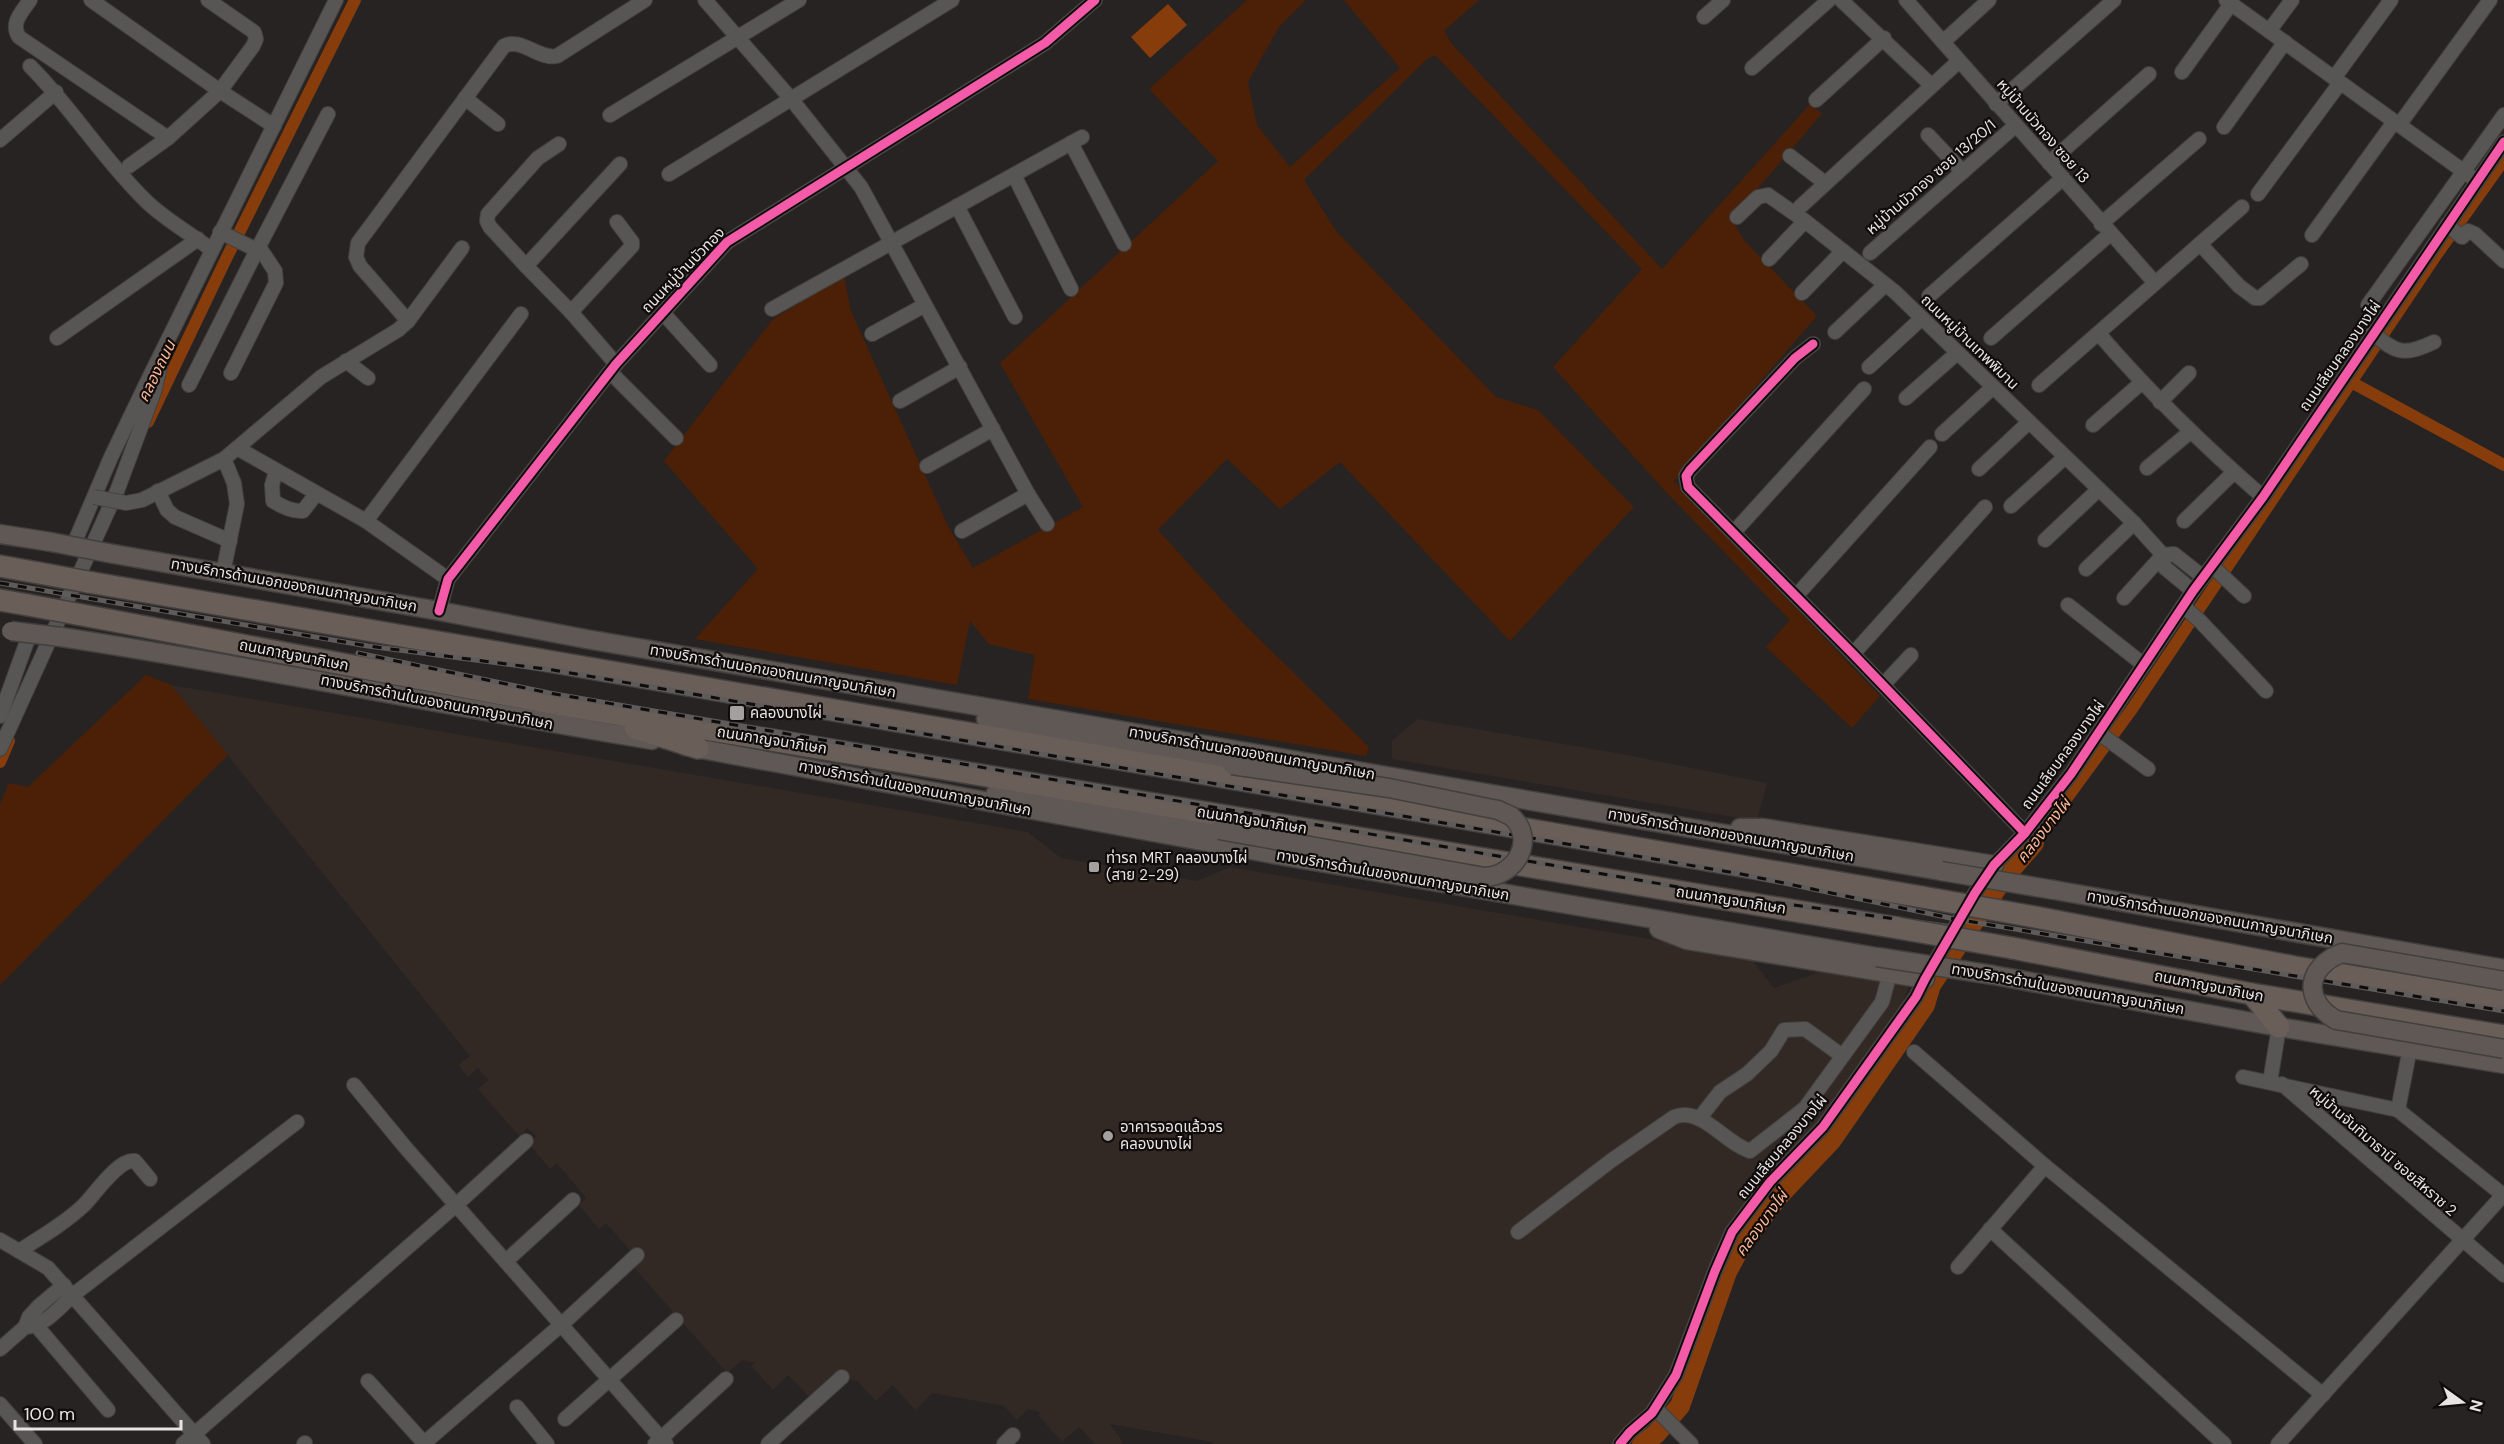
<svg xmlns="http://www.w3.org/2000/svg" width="2504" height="1444" font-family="'DM Sans','Noto Sans Thai',sans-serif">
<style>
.built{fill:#322824}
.green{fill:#4b2007}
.water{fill:#873c0c}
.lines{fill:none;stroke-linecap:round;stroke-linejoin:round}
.canal{stroke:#873c0c;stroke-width:12}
.river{stroke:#873c0c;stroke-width:20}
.minor-casing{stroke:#42403f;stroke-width:16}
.major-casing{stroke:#42403f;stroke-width:21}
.highway-casing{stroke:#42403f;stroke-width:24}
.minor{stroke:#585654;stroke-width:14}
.major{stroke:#5f5854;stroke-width:18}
.highway{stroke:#695e58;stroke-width:21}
.rail-casing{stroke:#5e5c5b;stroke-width:5}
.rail{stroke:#0f0c0b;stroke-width:3;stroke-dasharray:9;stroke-linecap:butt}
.minor-bridge-casing{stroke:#42403f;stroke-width:16;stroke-linecap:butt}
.major-bridge-casing{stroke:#42403f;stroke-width:21;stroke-linecap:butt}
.highway-bridge-casing{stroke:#42403f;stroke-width:24;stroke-linecap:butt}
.minor-bridge{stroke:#585654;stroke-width:14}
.major-bridge{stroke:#5f5854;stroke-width:18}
.highway-bridge{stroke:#695e58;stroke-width:21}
.cycleway-casing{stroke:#0f0c0b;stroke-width:13}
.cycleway{stroke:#f35aa7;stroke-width:9}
.poi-dot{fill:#a4a09f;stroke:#0f0c0b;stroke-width:2}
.labels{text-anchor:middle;stroke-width:4.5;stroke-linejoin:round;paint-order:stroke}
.street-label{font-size:15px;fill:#e8e4e2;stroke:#0f0c0b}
.poi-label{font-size:15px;fill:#e8e4e2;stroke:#0f0c0b;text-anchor:start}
.water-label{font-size:16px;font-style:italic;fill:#fcb695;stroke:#0f0c0b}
</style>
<rect width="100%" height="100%" fill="#262322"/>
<g class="built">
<path d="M171,685L1028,832L1061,858L1197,881L1230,867L1749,956L1774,988L1828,969L1909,985L1902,1006L1815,1128L1771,1173L1737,1214L1725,1235L1660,1397L1612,1444H1214L1212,1442L1110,1424L1123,1442L1121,1444H1095L1079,1427L1062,1442L1038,1415L1041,1413L1028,1409L1017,1420L1004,1406L932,1393L915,1410L893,1385L876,1401L857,1381L836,1377L811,1399L788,1375L773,1390L751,1366L755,1363L742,1360L727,1373L631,1264L637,1258L606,1223L599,1229L579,1205L586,1198L557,1163L550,1169L529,1144L536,1136L527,1128L519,1136L478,1089L488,1080L478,1068L468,1077L458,1065L470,1056Z"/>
<path d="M1417,719L1617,753L1767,783L1757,821L1392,759V741Z"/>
</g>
<g class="green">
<path d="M1247,0H1306L1279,27L1248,82L1257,125L1290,167L1400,68L1344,0H1479L1444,31L1452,44L1662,269L1810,104L1822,114L1759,187L1730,216L1744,240L1817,316L1674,481L1880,696L1852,728L1766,647L1790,620L1665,491L1553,367L1642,269L1435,55L1426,60L1304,180L1336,231L1496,397L1538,410L1634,507L1510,641L1340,462L1280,509L1227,459L1158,530L1244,624L1369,747L1366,756L1028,699L1035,655L989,644L970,621L957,685L695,639L758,569L664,461L773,319L844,276L851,311L948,526L973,568L1083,507L1000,363L1218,161L1149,89Z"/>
<path d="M146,675L171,685L228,755L0,985V804L9,783L28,787Z"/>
</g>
<path class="water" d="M1168,4L1187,25L1150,58L1131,37Z"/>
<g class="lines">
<g class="canal">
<path d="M2351,382L2504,465"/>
<path d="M148,422L226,259L355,0"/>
<path d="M0,762L9,741"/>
<path d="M2034,843L2132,709L2437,254L2504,160"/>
</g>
<path class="river" d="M1642,1444L1656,1434L1680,1406L1727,1272L1742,1244L1778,1197L1831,1141L1925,1005L1931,985L2003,879L2034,843"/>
<g class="minor-casing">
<g id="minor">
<path d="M30,0C22,12 10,23 19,37L168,138"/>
<path d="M91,0L220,91L274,126"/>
<path d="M705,0L792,100L861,187L1028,494L1047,524"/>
<path d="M1841,0L1931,85"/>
<path d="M1906,0L2155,283"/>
<path d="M2226,0L2477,181"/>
<path d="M1704,17L1723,0"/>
<path d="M2269,31L2292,0"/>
<path d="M1943,42L1989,0"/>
<path d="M30,66C72,108 103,159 145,200C165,220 190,233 212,250"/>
<path d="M1752,68L1829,0"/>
<path d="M2182,72L2231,4"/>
<path d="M2334,78L2391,0"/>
<path d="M465,98L498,124"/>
<path d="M1816,100L1884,38"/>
<path d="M1996,104L2114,0"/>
<path d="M610,115L799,0"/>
<path d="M2399,125L2490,0"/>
<path d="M2224,127L2285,42"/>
<path d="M1928,135L1963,172"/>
<path d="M0,140L56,92"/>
<path d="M1071,143L1124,244"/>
<path d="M1790,156L1825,183"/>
<path d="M2049,163L2149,74"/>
<path d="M129,166L168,138L220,91L253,46L256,39L254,32L208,0"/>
<path d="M669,174L952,0"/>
<path d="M1014,175L1071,289"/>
<path d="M2258,194L2340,83"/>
<path d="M957,206L1015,317"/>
<path d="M1800,207L1959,61"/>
<path d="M1737,217L1758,197L1768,195L1805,221L1895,292L2134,523L2163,555L2164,567L2193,591"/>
<path d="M2101,224L2199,139"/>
<path d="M2447,225L2462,237L2468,231L2475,234L2504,261"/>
<path d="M220,232L257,250L328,114"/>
<path d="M2312,235L2394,122"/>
<path d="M2200,244L2239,286L2255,298H2260L2301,264"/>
<path d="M1870,253L2015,126"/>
<path d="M1769,259L1805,221"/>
<path d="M526,266L490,227L487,221L488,214L538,158L559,144"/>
<path d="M1802,293L1843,251"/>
<path d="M1929,296L2063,178"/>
<path d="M2368,305L2504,115"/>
<path d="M772,309L1082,137"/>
<path d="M571,312L632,246V242L617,222"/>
<path d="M663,313L710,365"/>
<path d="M408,321L360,266L356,257L358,243L504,46C521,37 539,60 557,56L645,0"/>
<path d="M1835,332L1885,285"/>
<path d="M2373,333C2397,355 2406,355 2434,342"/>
<path d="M872,334L925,305"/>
<path d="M2099,334C2150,393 2204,446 2263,497"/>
<path d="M57,338L198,239"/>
<path d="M1991,338L2110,234"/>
<path d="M1813,344L1795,358L1690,470L1686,476L1688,487L1853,654L2025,833"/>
<path d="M346,361L368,378"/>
<path d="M616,364L571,312L526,266L620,164"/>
<path d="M1869,367L1922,318"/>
<path d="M610,372L676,438"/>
<path d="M231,373L276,283L275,271L259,247"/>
<path d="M189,385L257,250"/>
<path d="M2039,385L2242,207"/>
<path d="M1906,398L1957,353"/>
<path d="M900,401L960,367"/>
<path d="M2160,402L2189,373"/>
<path d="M2093,425L2141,383"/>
<path d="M1942,434L1992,388"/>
<path d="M237,448L366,521L448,579"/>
<path d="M927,466L993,429"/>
<path d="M2147,468L2190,432"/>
<path d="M1979,469L2029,422"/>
<path d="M276,471L272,485L273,501C281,506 292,512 303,511L316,494"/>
<path d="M158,491L167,510L175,517L230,541"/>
<path d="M126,503L142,500L224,459L321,377L398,330L408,321L462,248"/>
<path d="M2011,506L2065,457"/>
<path d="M366,521L521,314"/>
<path d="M2184,521L2234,472"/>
<path d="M962,531L1028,494"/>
<path d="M1734,532L1864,389"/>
<path d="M2045,540L2099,489"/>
<path d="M73,546L111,457L148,380L336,0"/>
<path d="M2163,555L2174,554L2203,577"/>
<path d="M2212,566L2244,596"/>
<path d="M2086,569L2134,523"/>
<path d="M223,573L237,504L234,483L224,459"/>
<path d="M1796,596L1930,447"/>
<path d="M2124,598L2163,555"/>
<path d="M2068,605L2144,665"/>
<path d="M2183,606L2200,621L2266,691"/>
<path d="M439,611L448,579L616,364L727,242L1045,43L1095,0"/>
<path d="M1853,654L1985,507"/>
<path d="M1883,685L1911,655"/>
<path d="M0,716L30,633"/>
<path d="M2099,733L2148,769"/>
<path d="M0,749L117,491L154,392L160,367"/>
<path d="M2410,1048L2398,1110L2503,1195"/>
<path d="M1914,1052L2045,1166L2323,1395"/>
<path d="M2243,1077L2398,1110"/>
<path d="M2270,1082L2279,1027"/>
<path d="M2282,1084L2504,1275"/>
<path d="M354,1085L405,1147L666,1444"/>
<path d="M1699,1119L1720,1092L1747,1074L1771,1051L1784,1030L1805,1029L1841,1055"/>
<path d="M1990,1229L2224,1444"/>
<path d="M1518,1232L1612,1160L1674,1117C1702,1106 1724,1143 1750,1151L1805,1108L1882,1002L1890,973"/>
<path d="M0,1240L48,1268L203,1444"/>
<path d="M19,1251C41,1237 65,1223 84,1205C95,1194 119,1158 135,1161L150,1179"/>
<path d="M506,1261L573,1200"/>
<path d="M1958,1267L2045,1166"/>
<path d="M29,1317L108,1410"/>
<path d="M25,1327C44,1327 59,1308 73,1295L297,1122"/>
<path d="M0,1349L25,1327L29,1317L39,1306L64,1285"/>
<path d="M368,1381L425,1444"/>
<path d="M0,1404L35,1444"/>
<path d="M517,1407L547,1444"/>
<path d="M1655,1408L1691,1444"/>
<path d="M565,1419L676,1320"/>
<path d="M183,1444L456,1205L526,1141"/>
<path d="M304,1444L305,1443"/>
<path d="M423,1444L561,1325L637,1255"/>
<path d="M655,1444L726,1379"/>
<path d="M768,1444L842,1377"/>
<path d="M1004,1444L1013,1435"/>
<path d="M1620,1444L1630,1432L1652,1413L1676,1375L1715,1271L1732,1232L1770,1182L1823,1127L1916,997L1925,979L1975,893L1994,865L2025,833L2071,774L2193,591L2263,497L2504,142"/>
<path d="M2278,1444L2504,1194"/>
</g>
</g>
<g class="major-casing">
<g id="major">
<path d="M0,534L51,542"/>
<path d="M108,553L439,611L586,639L1941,871"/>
<path d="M61,637C259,667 455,708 652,740"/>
<path d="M986,719L1042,733L1232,765"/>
<path d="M685,746L1267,853L1877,957"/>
<path d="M996,792L1219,830"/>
<path d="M1740,828H1763L1994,865"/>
<path d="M2054,890L2504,969"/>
<path d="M1659,929L1687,940L1925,979"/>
<path d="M1993,975L2279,1027L2504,1064"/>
</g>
</g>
<g class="highway-casing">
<g id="highway">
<path d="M0,566L39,573"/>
<path d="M88,582L1922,897"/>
<path d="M0,600L28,605"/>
<path d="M77,614L555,704L1898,928"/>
<path d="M635,728L698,748"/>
<path d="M2035,917L2295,967L2504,1001"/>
<path d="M2012,948L2252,994L2504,1036"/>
<path d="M2252,994L2279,1027"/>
</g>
</g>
<use href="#minor" class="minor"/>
<use href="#major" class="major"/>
<use href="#highway" class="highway"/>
<g class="rail-casing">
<g id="rail">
<path d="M0,583L368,646L553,670L1741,874L1955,919L2504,1011"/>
<path d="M358,653L549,693L1737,897L1960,928"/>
</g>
</g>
<use href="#rail" class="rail"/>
<g class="minor-bridge-casing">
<path id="minor-bridge" d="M94,497L126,503"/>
</g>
<g class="major-bridge-casing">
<g id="major-bridge">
<path d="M51,542L108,553"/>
<path d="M11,631L61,637"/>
<path d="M1219,830L1485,877C1516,876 1537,839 1511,816C1507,814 1502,812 1498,810L1389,788L1232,765"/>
<path d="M1941,871L2054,890"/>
<path d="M1877,957L1993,975"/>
<path d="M2504,981L2342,953C2306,967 2302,1000 2336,1020L2504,1049"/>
</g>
</g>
<g class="highway-bridge-casing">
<g id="highway-bridge">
<path d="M39,573L88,582"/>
<path d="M28,605L77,614"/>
<path d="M1922,897L2035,917"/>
<path d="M1898,928L2012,948"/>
</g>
</g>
<use href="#minor-bridge" class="minor-bridge"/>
<use href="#major-bridge" class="major-bridge"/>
<use href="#highway-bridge" class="highway-bridge"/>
<g class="cycleway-casing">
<g id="cycleway">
<path d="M1813,344L1795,358L1690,470L1686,476L1688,487L1853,654L2025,833"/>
<path d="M439,611L448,579L616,364L727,242L1045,43L1095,0"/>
<path d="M1620,1444L1630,1432L1652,1413L1676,1375L1715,1271L1732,1232L1770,1182L1823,1127L1916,997L1925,979L1975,893L1994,865L2025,833L2071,774L2193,591L2263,497L2504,142"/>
</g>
</g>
<use href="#cycleway" class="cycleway"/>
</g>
<g class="poi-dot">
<rect x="729" y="705" width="16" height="16" rx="3"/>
<rect x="1088" y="861" width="12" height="12" rx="3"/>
<circle cx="1108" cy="1136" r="6"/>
</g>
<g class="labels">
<g class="street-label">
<text transform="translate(2043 131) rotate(49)" y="5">หมู่บ้านบัวทอง ซอย 13</text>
<text transform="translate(1931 177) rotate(-41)" y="5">หมู่บ้านบัวทอง ซอย 13/20/1</text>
<text transform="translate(683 270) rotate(-46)" y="5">ถนนหมู่บ้านบัวทอง</text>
<text transform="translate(1970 342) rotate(44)" y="5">ถนนหมู่บ้านเทพพิมาน</text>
<text transform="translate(2340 356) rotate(-55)" y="5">ถนนเลียบคลองบางไผ่</text>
<text transform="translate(294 585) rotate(10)" y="5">ทางบริการด้านนอกของถนนกาญจนาภิเษก</text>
<text transform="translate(294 655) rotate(11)" y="5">ถนนกาญจนาภิเษก</text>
<text transform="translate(773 671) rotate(10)" y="5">ทางบริการด้านนอกของถนนกาญจนาภิเษก</text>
<text transform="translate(437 702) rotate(11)" y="5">ทางบริการด้านในของถนนกาญจนาภิเษก</text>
<text transform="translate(772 740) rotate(9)" y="5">ถนนกาญจนาภิเษก</text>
<text transform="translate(1252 753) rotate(10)" y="5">ทางบริการด้านนอกของถนนกาญจนาภิเษก</text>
<text transform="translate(2063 755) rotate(-54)" y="5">ถนนเลียบคลองบางไผ่</text>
<text transform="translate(915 788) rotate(11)" y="5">ทางบริการด้านในของถนนกาญจนาภิเษก</text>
<text transform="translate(1252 820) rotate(9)" y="5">ถนนกาญจนาภิเษก</text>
<text transform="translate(1731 835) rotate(10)" y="5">ทางบริการด้านนอกของถนนกาญจนาภิเษก</text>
<text transform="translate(1393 875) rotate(10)" y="5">ทางบริการด้านในของถนนกาญจนาภิเษก</text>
<text transform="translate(1731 900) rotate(9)" y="5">ถนนกาญจนาภิเษก</text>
<text transform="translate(2210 917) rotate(10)" y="5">ทางบริการด้านนอกของถนนกาญจนาภิเษก</text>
<text transform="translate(2209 986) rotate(11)" y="5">ถนนกาญจนาภิเษก</text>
<text transform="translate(2068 989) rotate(10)" y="5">ทางบริการด้านในของถนนกาญจนาภิเษก</text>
<text transform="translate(1782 1147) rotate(-50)" y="5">ถนนเลียบคลองบางไผ่</text>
<text transform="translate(2383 1151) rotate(41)" y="5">หมู่บ้านจันทิมาธานี ซอยสีหราช 2</text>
</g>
<g class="poi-label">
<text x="750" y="718">คลองบางไผ่</text>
<text x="1106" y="863">ท่ารถ MRT คลองบางไผ่<tspan x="1106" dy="17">(สาย 2-29)</tspan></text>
<text x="1120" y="1132">อาคารจอดแล้วจร<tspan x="1120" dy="17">คลองบางไผ่</tspan></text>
</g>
<g class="water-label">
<text transform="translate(156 371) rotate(-64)" y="6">คลองถนน</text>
<text transform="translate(2043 830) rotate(-52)" y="6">คลองบางไผ่</text>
<text transform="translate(1761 1223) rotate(-54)" y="6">คลองบางไผ่</text>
</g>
</g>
<g transform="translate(2462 1402) rotate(105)" stroke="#0f0c0b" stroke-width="4.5" paint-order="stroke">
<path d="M0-4.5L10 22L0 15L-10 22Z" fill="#e8e4e2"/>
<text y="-9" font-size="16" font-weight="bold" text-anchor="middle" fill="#e8e4e2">N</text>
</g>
<path d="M15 1420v9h166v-9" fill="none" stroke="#e8e4e2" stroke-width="3"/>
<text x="24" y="1420" font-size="18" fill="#e8e4e2" stroke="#0f0c0b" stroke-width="4.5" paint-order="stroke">100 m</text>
</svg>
